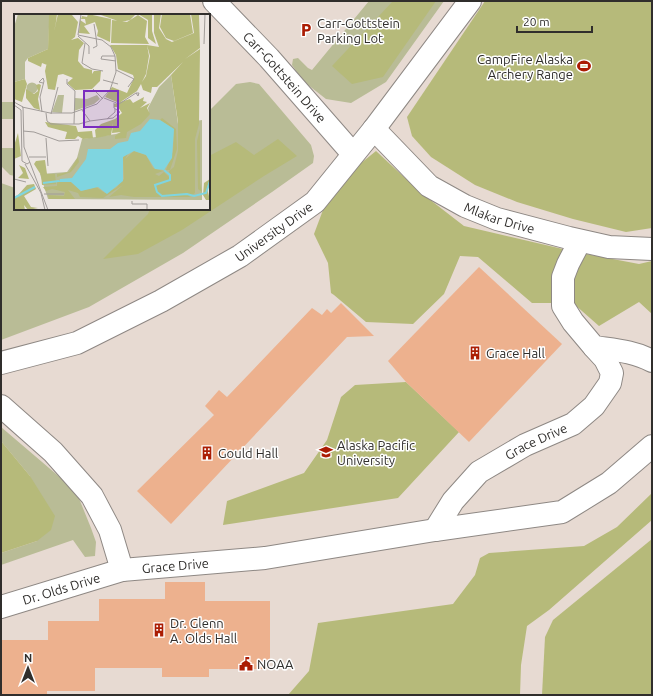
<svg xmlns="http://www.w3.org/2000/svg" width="653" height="696" font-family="Ubuntu,sans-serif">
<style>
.built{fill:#e7dad2;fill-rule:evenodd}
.green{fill:#b9bc96}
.forest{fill:#b6ba7a}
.building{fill:#edb18e}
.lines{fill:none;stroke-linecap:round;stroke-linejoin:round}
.street-casing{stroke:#8e8884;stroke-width:24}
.street{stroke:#fff;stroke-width:22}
.labels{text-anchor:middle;stroke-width:3;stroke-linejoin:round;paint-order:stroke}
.poi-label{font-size:13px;fill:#302e2c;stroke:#fff;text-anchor:start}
.street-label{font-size:13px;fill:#302e2c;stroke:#fff}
.inset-river{fill:none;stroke:#7fd5e0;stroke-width:2}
.inset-road{fill:none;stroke:#a19c99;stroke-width:1}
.view{fill:#7b2cbf;fill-opacity:0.15;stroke:#7b2cbf;stroke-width:2}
.inset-edge{fill:none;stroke:#302e2c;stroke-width:2}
</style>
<rect width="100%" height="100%" fill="#ece6e2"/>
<path class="built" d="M1,1H652V695H1ZM15,15H209V209H15Z"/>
<g class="green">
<path d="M369,1H444L386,82L351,103L326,99L303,81L292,65L293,59L298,58L308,68L312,70Z"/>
<path d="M250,82L259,84L311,145L314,156L313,163L272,192L183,253L89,307L1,340V183L15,188V209H209V111L236,84Z"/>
<rect x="1" y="102" width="14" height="17"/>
<path d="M1,148H15V176L10,175L1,166Z"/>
<path d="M1,427L76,491L91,528L96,542L95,556L85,557L73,540L1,565V553L37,541L30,476L1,441Z"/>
</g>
<g class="forest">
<path d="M393,1H436L383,77L352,84L332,66Z"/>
<path d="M485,1H652V228L626,232L573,219L517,202L475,185L431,157L412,136L407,117Z"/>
<path d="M278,139L297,156L264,176L182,230L138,254L103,259L148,214L150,209H209V156L236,142L254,155Z"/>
<path d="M376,151L420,192L464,226L567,250L551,303H532L478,257L460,256L444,294L413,324L366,322L334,295L331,293L328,263L314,234L326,202L355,168Z"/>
<path d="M581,253L639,264L652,261V314L639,302L599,326L574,304L571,293Z"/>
<path d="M406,382L459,432L398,498L223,525L227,501L304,473L327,440L341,397L355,385Z"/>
<path d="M1,441L30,476L55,516L51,530L37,541L1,553Z"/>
<path d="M652,493V520L549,610L527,626L521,665L520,695H288L309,671L318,623L453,604L475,575L480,558L489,553L584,546L617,527Z"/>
<path d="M652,539V695H542L545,637L553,620Z"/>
</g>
<g class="building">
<path d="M479,267L562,344L469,442L406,382L388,361Z"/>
<path d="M341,303L374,336L347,337L171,524L137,491L214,415L205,406L219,390L227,397L312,308L322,315L327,309L331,313Z"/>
<path d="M165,582H205V601H270V669H209V677H162V668H95V691H47V695H1V640H48V621H99V599H165Z"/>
</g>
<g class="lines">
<g class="street-casing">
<g id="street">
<path id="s1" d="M214,1L269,58L353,154"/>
<path id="s2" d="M374,129L429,186L465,206L497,219L569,238L609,247L652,249"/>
<path d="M580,241L568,264L563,277V306L573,322L594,347C614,350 634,351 652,361"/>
<path id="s3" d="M1,363L77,343L161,301L240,256L315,202L374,129L470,1"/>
<path id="s4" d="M1,406L53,452L92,496L110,530L122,570L265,558L435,530L562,512L609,483L652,446"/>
<path id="s5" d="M435,530L453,501L479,472L525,445L573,424L594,406L610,383L612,373L605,359L594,347"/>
<path id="s6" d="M1,607L122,570"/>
</g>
</g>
<use href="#street" class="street"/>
</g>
<defs>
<g id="parking-bare" transform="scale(1.08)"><path d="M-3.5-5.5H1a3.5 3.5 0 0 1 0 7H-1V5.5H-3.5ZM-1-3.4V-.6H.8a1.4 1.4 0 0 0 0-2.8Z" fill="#ab1c03" stroke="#fff" stroke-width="2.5" paint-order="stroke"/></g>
<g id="stadium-bare" transform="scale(1.08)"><path d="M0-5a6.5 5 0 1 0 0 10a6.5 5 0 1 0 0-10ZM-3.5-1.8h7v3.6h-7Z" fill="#ab1c03" stroke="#fff" stroke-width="2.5" paint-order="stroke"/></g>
<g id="building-bare" transform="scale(1.08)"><path d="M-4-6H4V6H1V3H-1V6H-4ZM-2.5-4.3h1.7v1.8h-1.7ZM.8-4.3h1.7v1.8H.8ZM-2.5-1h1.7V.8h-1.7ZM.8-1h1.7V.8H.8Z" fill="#ab1c03" stroke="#fff" stroke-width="2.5" paint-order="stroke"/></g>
<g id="university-bare" transform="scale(1.08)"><path d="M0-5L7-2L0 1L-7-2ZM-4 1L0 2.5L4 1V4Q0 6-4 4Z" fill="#ab1c03" stroke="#fff" stroke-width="2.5" paint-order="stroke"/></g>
<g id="civic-bare" transform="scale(1.08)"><path d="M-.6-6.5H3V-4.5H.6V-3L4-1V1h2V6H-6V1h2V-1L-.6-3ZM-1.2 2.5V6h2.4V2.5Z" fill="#ab1c03" stroke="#fff" stroke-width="2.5" paint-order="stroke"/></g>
</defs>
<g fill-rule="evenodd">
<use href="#parking-bare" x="306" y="30"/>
<use href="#stadium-bare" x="584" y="66"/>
<use href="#building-bare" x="475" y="353"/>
<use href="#university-bare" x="326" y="452"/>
<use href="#building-bare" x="207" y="453"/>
<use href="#building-bare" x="159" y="630"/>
<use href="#civic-bare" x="246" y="664"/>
</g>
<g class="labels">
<g class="poi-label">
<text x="317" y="28">Carr-Gottstein<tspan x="317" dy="15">Parking Lot</tspan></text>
<text x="573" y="64" text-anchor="end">CampFire Alaska<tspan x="573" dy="15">Archery Range</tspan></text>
<text x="486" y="358">Grace Hall</text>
<text x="337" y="450">Alaska Pacific<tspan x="337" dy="15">University</tspan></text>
<text x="218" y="458">Gould Hall</text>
<text x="170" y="628">Dr. Glenn<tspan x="170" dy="15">A. Olds Hall</tspan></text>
<text x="257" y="669">NOAA</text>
</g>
<g class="street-label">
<text dy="5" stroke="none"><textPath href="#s1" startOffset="104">Carr-Gottstein Drive</textPath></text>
<text dy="5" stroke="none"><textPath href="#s2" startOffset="157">Mlakar Drive</textPath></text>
<text dy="5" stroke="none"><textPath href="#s3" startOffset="305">University Drive</textPath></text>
<text dy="5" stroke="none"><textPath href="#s5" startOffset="138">Grace Drive</textPath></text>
<text dy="5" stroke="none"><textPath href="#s4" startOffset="262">Grace Drive</textPath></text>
<text dy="5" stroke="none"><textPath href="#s6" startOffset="63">Dr. Olds Drive</textPath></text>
</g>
</g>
<g transform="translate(14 14)">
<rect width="196" height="196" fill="#ece6e2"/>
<path d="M4,0H35V13L34,35L14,44L11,48V65L0,68V13ZM157,61L164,110L188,106V186L34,185L26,160L53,158L63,144L68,125L102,120L113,116L135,100L134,94L145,73ZM12.5 74a5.5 5.5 0 1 1 11 0a5.5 5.5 0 1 1-11 0ZM44,81H50L48,99L38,98ZM83,81L86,85L80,90L60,97L61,84L73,85Z" fill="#b9bc96"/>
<path d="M35,0H43L42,8L33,51L28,49L27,53L14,47V44L34,35ZM44,0H60L58,1L64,8L61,23L57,26L64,24L70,29L65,36L64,47L70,54L78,56V60L80,57H87L86,67L78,75L61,76L53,69L59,64L49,60L44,61L41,76L34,75L31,57ZM74,0L97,5L96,28L83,22L84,17L81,8L70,12L76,20L65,19L66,6L72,10L71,5H67L68,2L73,3ZM84,0H122L116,6L107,8ZM124,0H138V17L142,30L134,24V6ZM140,0H147L145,14L152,25L158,28L180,19L177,0H185L186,34L171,45L186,35L185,110L181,125V179L175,183H120L107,181L95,183L109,171L89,184L66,183L64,179L54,176L61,185H35L34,181L50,182L51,178L38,175L32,177L29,173L43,172V168H57L67,177L82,173L91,179L102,174L110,165L109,143L114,140L111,145L120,137L132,141L139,154L149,157L141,160L145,162L150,158L157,165L155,157L160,153L164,137V108L157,61L169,48L143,73H138L137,79L129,76L127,70L123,77L105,89L91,83L98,73L113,79L120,64L119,61L104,55L102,41L96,31H133L135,42L132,60L128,68L132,62L136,42L133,31L145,33L140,19ZM148,0H176L179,19L160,27L152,24L146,13ZM124,1L133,7L131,23L135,30L97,29L98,6L113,8ZM11,65L13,70L8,88L0,85V68ZM25,70L27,71L24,85L26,96L20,94L12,84V75L20,80L24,77L22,71ZM130,83L129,87L133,88L126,94L136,89L133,94L136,100L127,110L113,118L112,124L101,125V122L107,118L98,119L99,109L97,121L82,124L81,116L87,110L101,105L108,99L104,93H100V90L116,85L119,89ZM148,104L162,115L163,135L156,156H152L159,137L160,115L146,106ZM31,108L62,112L64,118L78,117L79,124L69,125L64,122L61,125H51L53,118L34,113ZM186,115V169L188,178L184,175L183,127ZM4,119L7,142L0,145V132ZM64,143L65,148L57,158L43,163V160L55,158ZM31,146L33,160H41L42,170L28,171L27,161L20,150L22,147ZM5,151L11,154L15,165L4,164L9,159ZM196,165L193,174L196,186H192L189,181L190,169ZM20,170L22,175L10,182L17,193L24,194L14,196L10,191L11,196H0V183L4,181L13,171Z" fill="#b6ba7a"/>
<path d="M136,105L146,106L160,115L158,144L150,156L141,155L132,141L120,137L109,143V167L93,180L84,173L67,177L57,168H45L46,165L58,164L72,145L74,135H96L104,129L114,127L117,119L126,117Z" fill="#7fd5e0"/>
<path class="inset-river" d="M150,156L156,161V166L141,171L143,178L148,182L173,180L180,182L192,179L196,167M29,169L45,167M0,184L21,173"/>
<path class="inset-road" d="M80,10L82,23M64,22L75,32V40M71,29L68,49L78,55L89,57M190,30L191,0M79,34L83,32L82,23M101,42H88L87,45L102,47M102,56L120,65L114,73M53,65V70L61,77L60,110M89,66L104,70M79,75L89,85M90,84L105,90L122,79H125L124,82L122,79M0,88L9,93L10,133L34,196M0,91L7,96L8,147L13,150L16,148M8,93L36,99H58L83,90L96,76L102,58L101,42L97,33L88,26L64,21L67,0M68,96L76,107L99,104L106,98L100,94V89M28,98L26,83L30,67L29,64L25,68L29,69M32,99L33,107L37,110H65L76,107M37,100L44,73M93,105L101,98V95M9,117L20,118L45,127L65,126M32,124L34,152M15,143H32M11,150L27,179L31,196M0,165L12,168M30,180H50M118,187V190H133V196"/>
<path class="view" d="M70,77H104V113H70Z"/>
<rect width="196" height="196" class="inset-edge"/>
</g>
<rect width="653" height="696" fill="none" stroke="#302e2c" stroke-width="4"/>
<g transform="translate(28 668)" stroke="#ffffff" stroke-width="3" paint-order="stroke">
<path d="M0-3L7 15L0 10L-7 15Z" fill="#302e2c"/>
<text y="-6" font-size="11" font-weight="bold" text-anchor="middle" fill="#302e2c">N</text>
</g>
<path d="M517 26v6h75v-6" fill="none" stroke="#302e2c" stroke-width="2"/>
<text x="523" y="26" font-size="12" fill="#302e2c" stroke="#ffffff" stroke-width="3" paint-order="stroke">20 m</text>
</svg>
